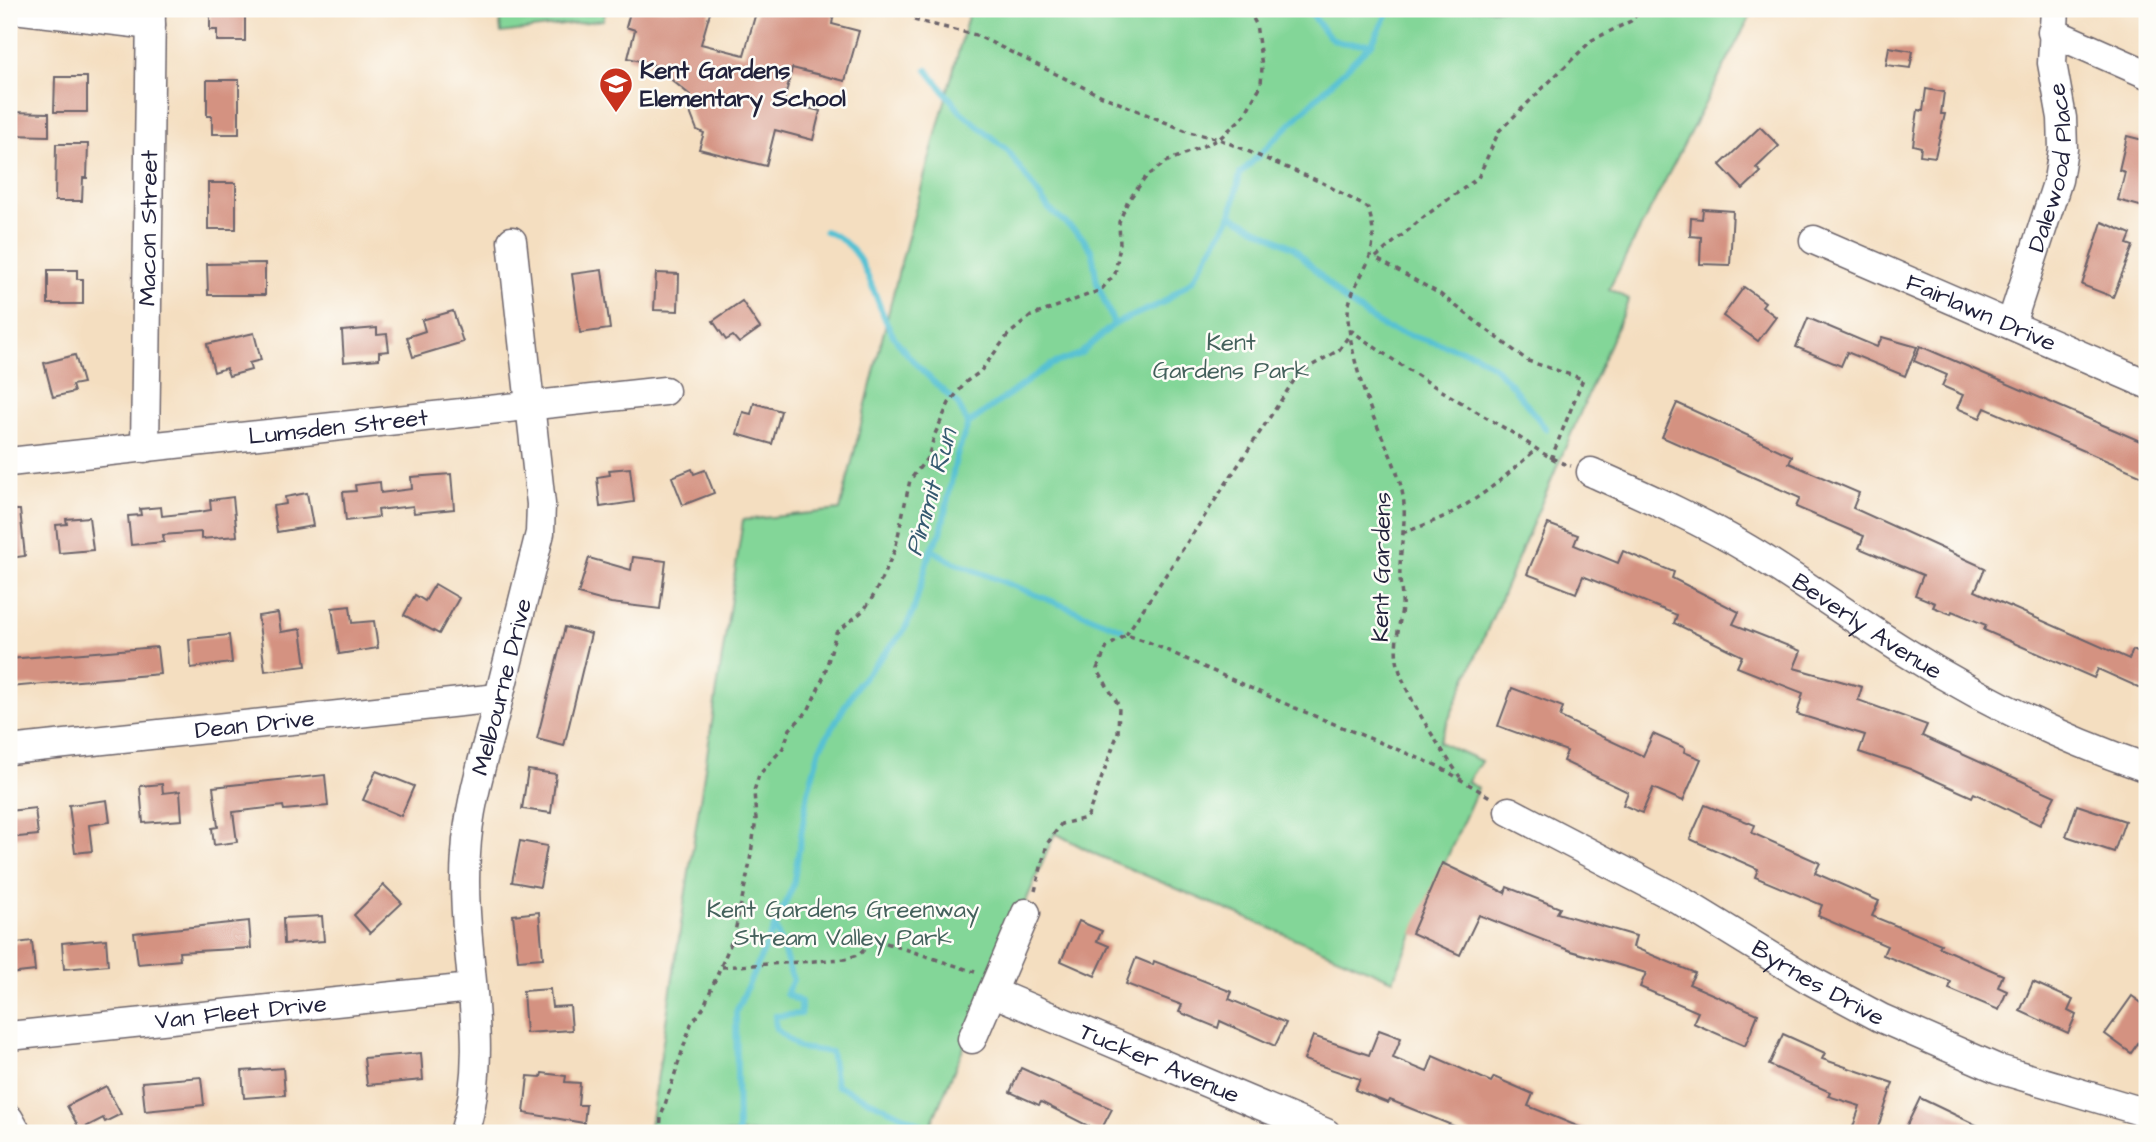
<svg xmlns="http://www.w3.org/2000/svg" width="2156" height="1142" font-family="'Architects Daughter',sans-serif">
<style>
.green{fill:#83d698;stroke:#527c6a;stroke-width:2}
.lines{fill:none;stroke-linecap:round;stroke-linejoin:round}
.stream{stroke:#57c1d3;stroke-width:6}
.building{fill:#d49281}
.minor-casing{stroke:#6c646a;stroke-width:31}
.path{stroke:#6c646a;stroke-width:3.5;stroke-dasharray:5 5;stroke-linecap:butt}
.minor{stroke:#fff;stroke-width:28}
.labels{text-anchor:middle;stroke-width:5;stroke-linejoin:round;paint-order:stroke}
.poi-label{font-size:24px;font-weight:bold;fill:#22223b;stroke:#fdfcf7;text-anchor:start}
.street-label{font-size:24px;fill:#22223b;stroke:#fdfcf7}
.park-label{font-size:24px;fill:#44615c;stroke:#fdfcf7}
.water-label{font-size:26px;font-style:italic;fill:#355a70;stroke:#fdfcf7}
</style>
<rect width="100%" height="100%" fill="#fdfcf7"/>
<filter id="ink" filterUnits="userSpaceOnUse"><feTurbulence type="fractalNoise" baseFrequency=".0143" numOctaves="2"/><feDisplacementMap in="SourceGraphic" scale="14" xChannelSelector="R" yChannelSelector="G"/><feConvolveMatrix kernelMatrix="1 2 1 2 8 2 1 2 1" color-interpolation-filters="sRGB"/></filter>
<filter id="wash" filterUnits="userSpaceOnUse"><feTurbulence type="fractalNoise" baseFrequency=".00686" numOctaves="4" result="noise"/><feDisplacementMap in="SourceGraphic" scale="28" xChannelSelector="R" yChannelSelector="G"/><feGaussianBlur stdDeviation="1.57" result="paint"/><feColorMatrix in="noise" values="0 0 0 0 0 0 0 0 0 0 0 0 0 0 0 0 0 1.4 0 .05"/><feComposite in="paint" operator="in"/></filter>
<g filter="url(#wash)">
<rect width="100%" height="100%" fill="#f4dec0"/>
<g class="green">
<path d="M470,9H606L603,20L501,33L499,12L471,15Z"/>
<path d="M970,9H1754L1609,289L1629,299L1439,742L1481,761L1467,782L1478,788L1393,980L1097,855L1055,833L929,1129L939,1133H649L743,520L840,510L899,270Z"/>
</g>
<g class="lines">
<g class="stream">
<path d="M1309,9C1331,43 1331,45 1372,43"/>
<path d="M927,70L961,112L1007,150L1049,209L1082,237L1092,251L1097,283L1114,324"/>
<path d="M1231,215L1294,248L1344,300L1385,328L1475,354L1497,369L1513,387L1546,429"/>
<path d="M825,231C870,247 871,298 893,335C909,360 934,383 955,401C960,405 964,418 968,424"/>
<path d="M931,549L951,561L1122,629"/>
<path d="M776,929L793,980L786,994L801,1002V1014L775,1016L776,1029L799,1048L831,1052L836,1085L940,1133"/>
<path d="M738,1133L736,1012L793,886L808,792L820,748L858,684L903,632L913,612L931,549L941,533L956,458L968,424L1050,365L1080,354L1114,324L1162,303L1193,280L1231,215L1240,174L1372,43L1390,9"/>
</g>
</g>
<g id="blocks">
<g class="building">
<path d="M210,9H245V41H217V30H210Z"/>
<path d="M631,9H711L701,44L744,55L757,9H820L834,13L832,24L859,31L845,81L792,68L784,102L820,111L813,140L775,130L766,166L699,149L704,133L697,130L688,107L690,95L652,64L628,58L635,30L626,27Z"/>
<path d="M1889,47L1913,51L1910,68L1886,65Z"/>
<path d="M55,77H87V112H54Z"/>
<path d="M207,80H239V134H212V116H207Z"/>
<path d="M1926,89L1944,92L1941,114H1945L1935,157L1920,155L1921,147L1913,145L1918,110L1923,111Z"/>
<path d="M9,112L49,113V136L9,135Z"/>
<path d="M1760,127L1779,146L1756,168L1761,172L1743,189L1720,165Z"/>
<path d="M2127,136L2147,141V208L2118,200L2125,172L2119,170Z"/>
<path d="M56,144H88L87,178H83L82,201H55Z"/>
<rect x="208" y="183" width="28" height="46"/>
<path d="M1703,209L1733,211L1730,265L1700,264L1701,237L1690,236L1691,218L1702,219Z"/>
<path d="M2102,222L2131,234L2127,244L2133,246L2113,297L2082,285Z"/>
<path d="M265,263V295H208L207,264Z"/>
<path d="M48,270H77V279H83V304H48Z"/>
<path d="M602,270L610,329L580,333L572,274Z"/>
<path d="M656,273L679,274L678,311L654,310Z"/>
<path d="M1744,287L1765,302L1762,306L1776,317L1758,341L1723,316Z"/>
<path d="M742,301L760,328L739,343L733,336L726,340L713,321Z"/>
<path d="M453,311L463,342L413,357L407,337L425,331L422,320Z"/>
<path d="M1808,318L1877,347L1882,337L1917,347L1905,376L1847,352L1841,366L1796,347Z"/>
<path d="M377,328V335L387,334L389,351L379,352V359L344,362L342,331Z"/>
<path d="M254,333L261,360L249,363L251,370L229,376L226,368L214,372L207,344Z"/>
<path d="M1920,346L2147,444V478L1985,408L1980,418L1957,408L1963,395L1942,386L1947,375L1914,361Z"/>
<path d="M75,355L83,383L72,385L74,392L53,397L44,363Z"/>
<path d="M754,403L781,411L772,444L737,434L743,412L751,414Z"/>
<path d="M1677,403L1792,456L1789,463L1859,493L1853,508L1985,568L1975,591L2129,659L2133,650L2147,657V691L2098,669L2094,678L1984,630L1986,625L1952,611L1951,614L1933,607L1935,603L1915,595L1923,575L1859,548L1864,536L1796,507L1800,498L1662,437Z"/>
<path d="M630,468L634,502L600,507L597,477L610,475L609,470Z"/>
<path d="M692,469L694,474L705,470L714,493L683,505L672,477Z"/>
<path d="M451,474L454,509L414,513L413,506L378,510L379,517L346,521L343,492L356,491L355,485L380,482L381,493L412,489L411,477Z"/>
<path d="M307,493L313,526L277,532L273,506L286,504L285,497Z"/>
<path d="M233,497L237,536L201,539V532L163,535L164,542L131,545L128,516L141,515L140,509L161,507L162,516L199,512L211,510L210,500Z"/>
<path d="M9,510H20L25,556L9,558Z"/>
<path d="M89,517L93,550L59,553L56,525L67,524L66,519Z"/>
<path d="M1548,524L1578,535L1574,545L1618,563L1623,551L1674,572L1672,578L1739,612L1733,624L1801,651L1794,668L1862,687L1858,700L1927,725L1922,736L2055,796L2040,825L1974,793L1972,797L1910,769L1859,752L1865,735L1797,714L1803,693L1737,667L1742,656L1674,623L1677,615L1583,576L1576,593L1527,574Z"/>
<path d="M633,557L666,561L660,609L611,603L578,594L589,558L631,570Z"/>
<path d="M435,584L459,598L439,634L404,615L415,595L425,601Z"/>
<path d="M350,606L352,623L374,621L378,648L339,654L332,608Z"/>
<path d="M278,613L281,632L301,629L306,666L265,671L258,616Z"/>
<path d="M565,627L591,634L564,746L537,739Z"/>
<path d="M229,635L232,663L191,668L189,639Z"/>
<path d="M157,647L160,674L9,687V659Z"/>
<path d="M1512,688L1563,707L1560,717L1643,756L1653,734L1685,748L1684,752L1701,759L1683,801L1653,788L1642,813L1623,805L1628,792L1563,761L1567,751L1498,726Z"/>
<path d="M528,770L556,774L551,813L522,809Z"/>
<path d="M376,771L414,786L401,816L363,800Z"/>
<path d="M325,775L328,806L284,810L283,806L233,812L237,842L214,845L212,828L218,827L213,787Z"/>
<path d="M162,784L163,793L180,791L182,820L143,823L140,786Z"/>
<path d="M107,800L110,822L89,825L92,851L75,853L69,805Z"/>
<path d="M1705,805L1755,825L1752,833L1820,863L1815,873L1879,901L1872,916L1941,944L1939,947L2003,975L1998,987L2007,991L1999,1010L1949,989L1951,982L1883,955L1887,946L1818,916L1822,905L1755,877L1758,869L1690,839Z"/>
<path d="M2077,805L2125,821L2114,852L2066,836Z"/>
<path d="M35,808L38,835L9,838V811Z"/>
<path d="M520,841L547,846L540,887L512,882Z"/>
<path d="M1442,863L1505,893L1507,887L1560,908L1557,913L1636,936L1633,947L1695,973L1689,984L1758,1014L1745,1046L1693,1023L1698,1012L1640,987L1646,973L1571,951L1479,915L1460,955L1412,933Z"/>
<path d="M384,885L402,903L370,933L354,915Z"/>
<path d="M539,912L543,958L518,960L513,915Z"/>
<path d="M322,916L324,941L284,944L283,918Z"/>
<path d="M249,921L251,948L179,952L180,960L138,964L134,933Z"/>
<path d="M1079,921L1102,931L1097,941L1109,946L1095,976L1061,961Z"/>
<path d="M106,939L108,965L64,969L62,943Z"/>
<path d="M32,941L35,971L9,974V944Z"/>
<path d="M1136,958L1153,965L1154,961L1232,992L1229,999L1286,1023L1275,1046L1220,1021L1218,1028L1179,1012L1182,1005L1126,984Z"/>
<path d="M2033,982L2073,1000L2068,1011L2076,1015L2068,1033L2020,1011Z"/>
<path d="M550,989L552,1007L570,1006L572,1030L526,1033L523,991Z"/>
<path d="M2132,996L2147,1007V1030L2131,1053L2105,1034Z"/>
<path d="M1379,1030L1401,1038L1393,1058L1427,1072L1433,1056L1491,1082L1494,1077L1533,1094L1528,1106L1594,1133H1471L1390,1100L1388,1103L1355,1090L1360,1079L1304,1060L1313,1036L1369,1055Z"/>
<path d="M1783,1034L1825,1053L1822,1059L1893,1083L1876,1133H1851L1860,1106L1828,1096L1830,1092L1769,1065Z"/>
<path d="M421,1053L423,1080L367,1085L364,1058Z"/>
<path d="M283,1068L285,1095L244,1098L242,1071Z"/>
<path d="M1021,1068L1112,1109L1100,1132L1041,1102L1039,1105L1010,1092Z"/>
<path d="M542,1073L566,1076L565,1082L580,1083L578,1105H586L584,1123L524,1113L528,1076L541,1077Z"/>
<path d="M201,1077L204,1105L145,1111L142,1082Z"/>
<path d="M106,1086L121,1114L105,1122L103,1118L80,1130L67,1106Z"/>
<path d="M1920,1098L1993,1133H1914L1905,1129Z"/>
</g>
</g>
</g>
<g filter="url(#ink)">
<use href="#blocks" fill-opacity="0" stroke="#6c646a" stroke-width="2"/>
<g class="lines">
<g class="minor-casing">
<g id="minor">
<path d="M14,9L151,25"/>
<path d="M2052,32L2147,74"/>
<path id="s1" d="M1814,240L2147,384"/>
<path id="s2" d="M2011,324L2058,180L2063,149L2062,118L2052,63L2055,9"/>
<path id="s3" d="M145,448L151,9"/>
<path id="s4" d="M9,462L665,391"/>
<path id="s5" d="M1591,472C1645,496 1698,519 1748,549C1802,581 1851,618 1904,651C1980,699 2062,739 2147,768"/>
<path id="s6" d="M9,750L498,698"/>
<path id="s7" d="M1509,811L1678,899L1810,980L1881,1018L1998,1069L2147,1113"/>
<path id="s8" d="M992,992L1326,1133"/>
<path id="s9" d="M9,1036L471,988"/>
<path d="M972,1039L1026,913"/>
<path d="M9,1119L17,1133"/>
<path id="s10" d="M464,1133C493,1042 459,948 466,854C468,811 480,770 491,729C507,664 524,599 540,533L541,504L512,241"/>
</g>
</g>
<g class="path">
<path d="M914,20L976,35L1095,93L1189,132L1219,139L1323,183L1368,208C1387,267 1346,276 1348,319C1351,353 1362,389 1375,421C1386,446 1398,468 1403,496C1407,520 1400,546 1400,570C1399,582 1403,594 1402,607C1400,625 1394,642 1397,660C1402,692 1441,749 1460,777"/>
<path d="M1551,459L1583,379L1528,361L1440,294L1375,258L1425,216L1478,178L1499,131L1592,40L1631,21L1641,9"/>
<path d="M1402,533C1463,513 1488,492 1534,451"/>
<path d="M1126,635L1299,373L1339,350L1352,331C1401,367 1453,398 1506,429C1530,443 1543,457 1571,466"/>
<path d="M1035,891L1047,844L1061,824L1087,818L1118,733L1119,706L1097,669L1107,647L1126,635L1146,641L1295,708L1438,766L1490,797"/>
<path d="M722,967L845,959L860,954L870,943L883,942L975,972"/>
<path d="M660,1133L661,1117L691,1024L703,1008L734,936L749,867L756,819L754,791L759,775L783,748L790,729L808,711L824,676L836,633L864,610L874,595L895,550L910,480L928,457L935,434L949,403L967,381L980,372L1008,335L1031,316L1101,290L1115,274L1120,245L1119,222L1128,201L1146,177L1166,162L1219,139L1244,116L1261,85L1262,66L1256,24L1248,9"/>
</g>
<use href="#minor" class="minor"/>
</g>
</g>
<defs>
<g id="school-pin" transform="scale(1.75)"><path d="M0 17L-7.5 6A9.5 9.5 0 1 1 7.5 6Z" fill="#c8321e" stroke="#fdfcf7"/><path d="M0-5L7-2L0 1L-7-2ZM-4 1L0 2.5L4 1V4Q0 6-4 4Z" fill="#fff"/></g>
</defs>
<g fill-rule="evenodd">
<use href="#school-pin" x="616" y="84"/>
</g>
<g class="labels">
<g class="poi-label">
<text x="640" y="78">Kent Gardens<tspan x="640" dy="28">Elementary School</tspan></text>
</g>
<g class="street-label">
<text dy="8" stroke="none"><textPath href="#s2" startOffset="163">Dalewood Place</textPath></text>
<text dy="8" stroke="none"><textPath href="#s3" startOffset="220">Macon Street</textPath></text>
<text dy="8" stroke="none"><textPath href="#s1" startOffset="182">Fairlawn Drive</textPath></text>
<text dy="8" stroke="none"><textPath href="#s4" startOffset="331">Lumsden Street</textPath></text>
<text transform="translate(1381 567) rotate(-89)" y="8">Kent Gardens</text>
<text dy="8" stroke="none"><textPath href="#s5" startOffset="317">Beverly Avenue</textPath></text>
<text dy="8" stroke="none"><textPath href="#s10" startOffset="452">Melbourne Drive</textPath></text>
<text dy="8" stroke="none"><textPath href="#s6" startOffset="247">Dean Drive</textPath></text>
<text dy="8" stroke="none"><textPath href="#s7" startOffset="354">Byrnes Drive</textPath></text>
<text dy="8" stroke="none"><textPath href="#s9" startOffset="233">Van Fleet Drive</textPath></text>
<text dy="8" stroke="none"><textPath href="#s8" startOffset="182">Tucker Avenue</textPath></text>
</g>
<g class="park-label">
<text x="1231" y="350">Kent<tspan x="1231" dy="28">Gardens Park</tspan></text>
<text x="843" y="917">Kent Gardens Greenway<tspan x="843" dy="28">Stream Valley Park</tspan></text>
</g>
<g class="water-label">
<text transform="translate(930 492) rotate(-74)" y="9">Pimmit Run</text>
</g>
</g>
<rect width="2156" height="1142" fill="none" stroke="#fdfcf7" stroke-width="35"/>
</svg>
